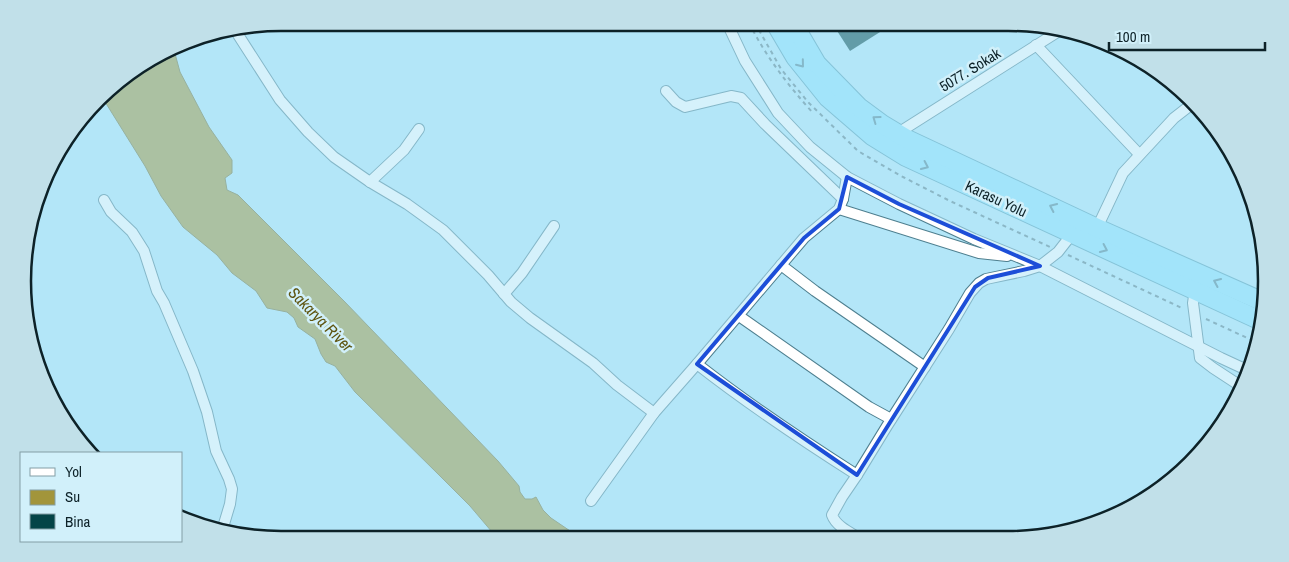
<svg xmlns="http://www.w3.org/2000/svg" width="1289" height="562" font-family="'Archivo Narrow',sans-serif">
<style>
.water{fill:#a2953b;stroke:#757235}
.building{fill:#044447}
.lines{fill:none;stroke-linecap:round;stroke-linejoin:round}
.minor-casing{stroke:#4e7f8f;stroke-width:12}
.trunk-casing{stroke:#4e9ab2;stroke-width:20}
.path{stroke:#5b7e8a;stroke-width:2;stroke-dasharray:4 4;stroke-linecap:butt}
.minor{stroke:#fff;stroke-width:10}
.trunk{stroke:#8ee2fc;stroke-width:18}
.oneway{stroke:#4e8292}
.marked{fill:none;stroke:#1d4ed8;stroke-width:4;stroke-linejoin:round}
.labels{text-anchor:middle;stroke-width:5;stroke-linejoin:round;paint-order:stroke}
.street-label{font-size:15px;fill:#0d2228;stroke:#d1f0fa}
.water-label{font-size:16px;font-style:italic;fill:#5e5410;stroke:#d1f0fa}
.rim{fill:none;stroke:#0d2228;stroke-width:2.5}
</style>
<rect width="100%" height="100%" fill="#b3e6f8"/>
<path class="water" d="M174,50L180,72L209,127L232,160V173L225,178L227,190L238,195L344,301L498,461L519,486L520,492L525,499H532L536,497L543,510L551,518L582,539H498L470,506L440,476L355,392L335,366L326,362L321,354L315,339L298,327L294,318L287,312L267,308L256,291L232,273L217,255L183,227L161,196L145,166L102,97L111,86Z"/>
<g class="building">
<path d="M832,23H885L888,27L850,51Z"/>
<path d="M1028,26L1040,28L1032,33Z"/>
</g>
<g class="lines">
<g class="minor-casing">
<g id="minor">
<path d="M727,23L745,61L778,113L810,147L847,177L899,204L974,239L1040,266L1221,358L1249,371"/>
<path d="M235,30L280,100L308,132L334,157L370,182L407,204L443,230L488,275L511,302L530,318L593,363L617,385L654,413L697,364L804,238L839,209L843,199L847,177"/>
<path d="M1036,45L1139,154"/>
<path d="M666,91L676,102L685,107L731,96L741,98L765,124L843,199"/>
<path d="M898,133L1059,31"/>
<path d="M370,182L404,150L419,129"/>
<path d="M104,200L111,212L132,232L144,251L157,291L164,303L193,371L207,412L216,451L229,479L232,489L230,504L224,524L220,529"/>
<path d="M839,209L979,253L1007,256"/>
<path d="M1097,228L1123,173L1174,118L1192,104"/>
<path d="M781,265L815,291L925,367"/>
<path d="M1195,290L1193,303L1200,358L1213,368L1242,387"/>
<path d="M504,294L522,273L554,226"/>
<path d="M739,316L869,407L891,419"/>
<path d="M27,322L29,336"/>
<path d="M697,364C748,404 802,440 857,475"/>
<path d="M591,501L654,413"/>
<path d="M859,538C849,532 836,526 832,515L842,497L857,475L887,426L949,329L970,293L979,283L986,279L1024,271L1040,266L1058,252L1072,234"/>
</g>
</g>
<g class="trunk-casing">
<g id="trunk">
<path d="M775,23L795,57L828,98L872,136L906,157L1259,320"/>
<path d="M793,23L817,64L859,107L882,124L907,139L1097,228L1261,301"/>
</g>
</g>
<g class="path">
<path d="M749,23C767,58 787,84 813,113"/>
<path d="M755,23L781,69L808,102L858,151L903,177L950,201L1050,247"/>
<path d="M1068,255L1184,309"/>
<path d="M1206,319L1256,342"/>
</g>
<use href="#minor" class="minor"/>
<use href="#trunk" class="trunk"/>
</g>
<defs><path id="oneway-chevron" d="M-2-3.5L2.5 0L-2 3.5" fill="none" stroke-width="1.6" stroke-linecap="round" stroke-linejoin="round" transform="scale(1.25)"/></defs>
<g class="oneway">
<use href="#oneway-chevron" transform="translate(801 64) rotate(51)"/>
<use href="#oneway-chevron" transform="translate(876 119) rotate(-144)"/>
<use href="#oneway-chevron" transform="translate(925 166) rotate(25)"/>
<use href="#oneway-chevron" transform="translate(1053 207) rotate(-155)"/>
<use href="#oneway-chevron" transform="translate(1104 249) rotate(25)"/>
<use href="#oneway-chevron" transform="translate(1217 282) rotate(-156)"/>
</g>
<path d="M0 0H1289V562H0ZM847,177L899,204L1040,266L988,278L975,287L857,475L697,364L804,238L839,209Z" fill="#b3e6f8" fill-opacity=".55" fill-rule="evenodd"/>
<path class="marked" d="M847,177L899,204L1040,266L988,278L975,287L857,475L697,364L804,238L839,209Z"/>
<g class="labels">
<g class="street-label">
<text transform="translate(970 70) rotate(-32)" y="5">5077. Sokak</text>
<text transform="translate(996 199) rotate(25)" y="5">Karasu Yolu</text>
</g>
<g class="water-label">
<text transform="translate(321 319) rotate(45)" y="6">Sakarya River</text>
</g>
</g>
<path d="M0 0H1289V562H0ZM281 31H1008A250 250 0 0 1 1258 281V281A250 250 0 0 1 1008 531H281A250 250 0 0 1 31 281V281A250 250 0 0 1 281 31Z" fill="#c1e0e9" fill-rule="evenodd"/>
<path class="rim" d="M281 31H1008A250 250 0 0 1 1258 281V281A250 250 0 0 1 1008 531H281A250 250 0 0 1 31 281V281A250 250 0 0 1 281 31Z"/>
<rect x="20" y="452" width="162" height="90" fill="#d1f0fa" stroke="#839ea6"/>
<rect x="30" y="468" width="25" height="8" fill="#ffffff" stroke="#839ea6"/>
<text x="65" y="477" font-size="15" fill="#0d2228">Yol</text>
<rect x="30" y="490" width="25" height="15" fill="#a2953b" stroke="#839ea6"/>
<text x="65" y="502" font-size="15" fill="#0d2228">Su</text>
<rect x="30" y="514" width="25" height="15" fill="#044447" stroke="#839ea6"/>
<text x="65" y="527" font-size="15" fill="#0d2228">Bina</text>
<path d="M1109 42v8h156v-8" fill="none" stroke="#0d2228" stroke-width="2.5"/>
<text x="1116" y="42" font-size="15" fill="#0d2228" stroke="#d1f0fa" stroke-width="4" paint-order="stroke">100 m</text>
</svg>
